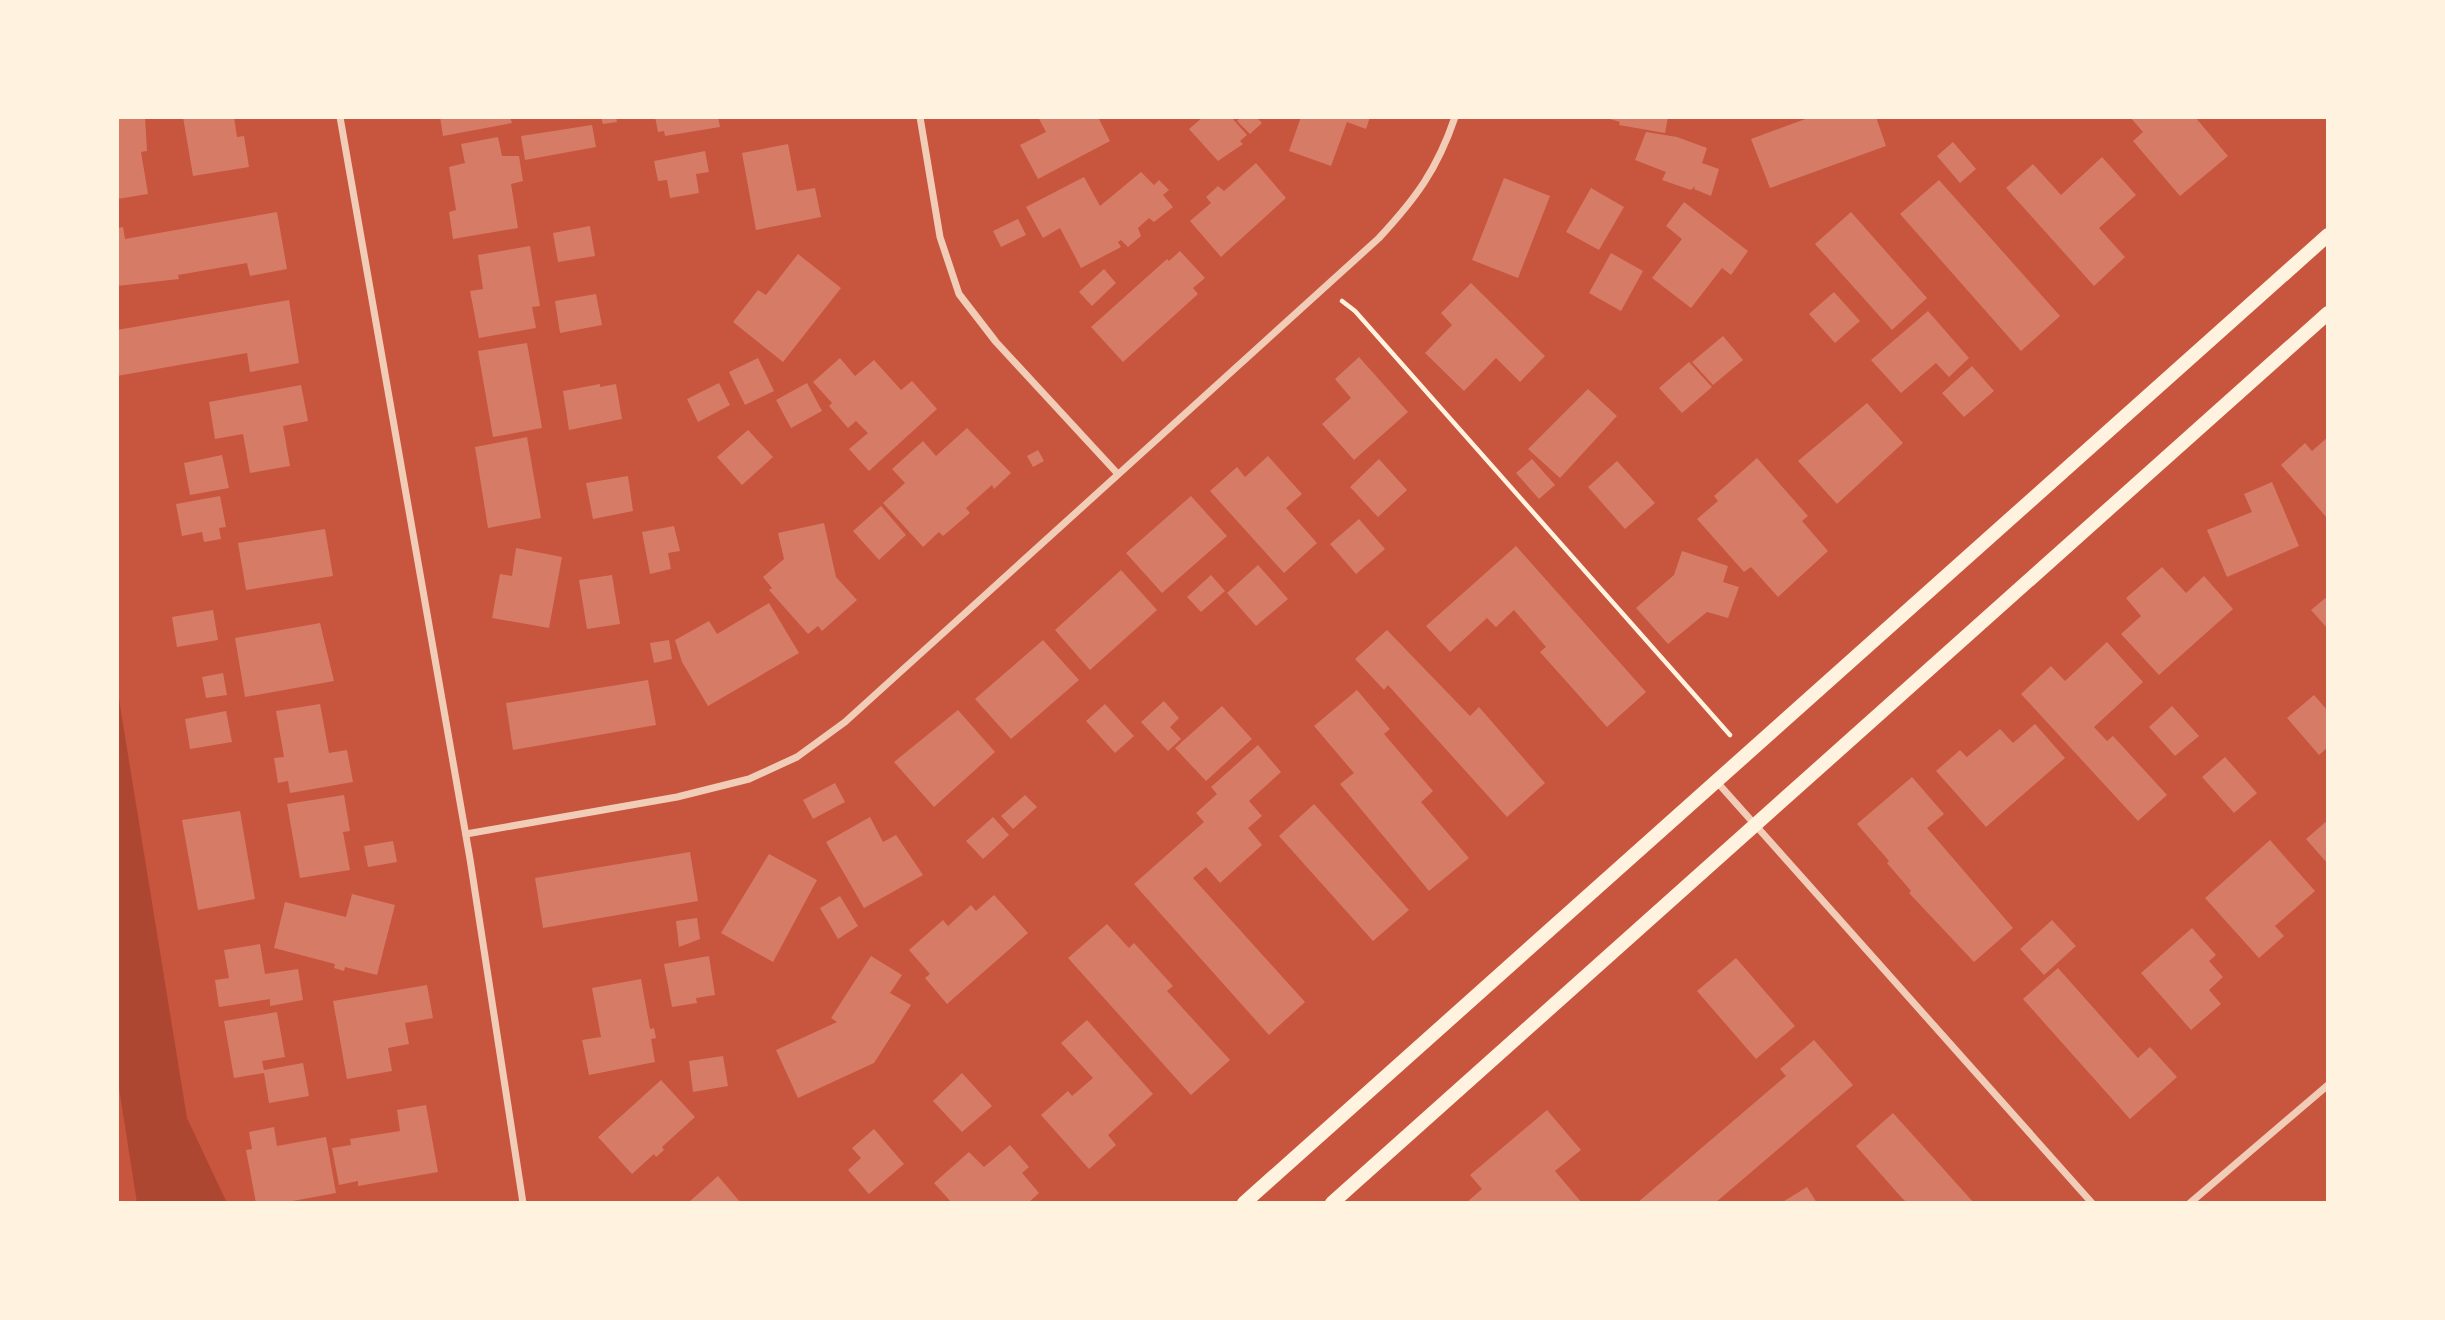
<svg xmlns="http://www.w3.org/2000/svg" width="2445" height="1320" font-family="Jost,sans-serif">
<style>
.green{fill:#ae4732}
.building{fill:#d67c66}
.lines{fill:none;stroke-linecap:round;stroke-linejoin:round}
.path{stroke:#fff3e0;stroke-width:4.5}
.minor{stroke:#f1ccb7;stroke-width:7}
.secondary{stroke:#fff3e0;stroke-width:14}
</style>
<rect width="100%" height="100%" fill="#c8553d"/>
<path class="green" d="M117,687L187,1118L227,1203H137L117,1075Z"/>
<g class="building">
<path d="M117,117H145L147,151L141,152L148,194L117,199Z"/>
<path d="M183,117H234L237,137L244,136L249,167L193,176Z"/>
<path d="M440,117H510L512,123L443,136Z"/>
<path d="M601,117H616L617,122L603,124Z"/>
<path d="M655,117H718L720,127L665,136L664,131L658,132Z"/>
<path d="M1038,117H1098L1110,141L1038,179L1020,145L1046,132Z"/>
<path d="M1203,117H1231L1247,135L1240,141L1243,144L1218,161L1189,129Z"/>
<path d="M1241,117H1256L1262,123L1250,134L1237,121Z"/>
<path d="M1301,117H1370L1366,129L1347,122L1331,166L1289,151Z"/>
<path d="M1603,117H1668L1665,133L1619,125L1620,122Z"/>
<path d="M1876,117L1886,146L1770,188L1751,139L1811,117Z"/>
<path d="M2130,117H2195L2228,156L2180,196L2133,141L2143,132Z"/>
<path d="M592,125L596,147L525,160L521,136Z"/>
<path d="M1646,132L1677,137L1707,148L1702,163L1719,169L1711,196L1694,189L1695,186L1691,190L1662,180L1666,172L1635,160Z"/>
<path d="M498,137L502,156H519L523,181L511,184L518,228L453,239L449,212L456,210L449,167L465,163L461,144Z"/>
<path d="M1953,142L1976,169L1960,183L1937,156Z"/>
<path d="M788,144L797,191L815,188L821,217L756,230L742,153Z"/>
<path d="M705,151L709,172L696,174L699,193L670,198L667,180L658,181L654,161Z"/>
<path d="M2102,157L2136,195L2099,228L2125,257L2094,286L2006,188L2033,164L2061,195Z"/>
<path d="M1256,163L1286,198L1221,257L1190,221L1211,203L1206,197L1218,186L1224,191Z"/>
<path d="M1141,172L1154,185L1159,180L1169,190L1163,195L1173,207L1154,222L1149,218L1138,228L1141,236L1128,247L1121,240L1118,242L1121,247L1081,268L1060,228L1043,238L1026,207L1084,177L1100,206Z"/>
<path d="M1504,178L1550,196L1518,278L1472,260Z"/>
<path d="M1939,180L2060,316L2021,351L1900,214Z"/>
<path d="M1591,188L1624,207L1599,250L1566,232Z"/>
<path d="M1684,202L1748,251L1731,275L1722,268L1691,308L1652,278L1682,239L1666,226Z"/>
<path d="M277,212L287,269L250,276L247,263L178,275L179,279L117,286V228L123,227L125,239Z"/>
<path d="M1851,212L1927,298L1892,330L1815,244Z"/>
<path d="M1018,219L1026,235L1001,247L993,231Z"/>
<path d="M590,226L595,256L558,262L553,233Z"/>
<path d="M530,246L540,306L532,307L536,328L479,338L470,291L483,289L478,255Z"/>
<path d="M1180,251L1205,278L1193,288L1198,294L1123,362L1091,327L1167,259L1169,261Z"/>
<path d="M1611,253L1643,271L1621,311L1589,293Z"/>
<path d="M798,254L841,288L783,362L733,322L758,290L766,295Z"/>
<path d="M1104,269L1116,283L1092,306L1079,292Z"/>
<path d="M1471,283L1545,356L1520,382L1496,358L1464,391L1425,353L1452,325L1441,313Z"/>
<path d="M1834,292L1860,321L1835,343L1809,314Z"/>
<path d="M596,294L602,325L560,333L555,301Z"/>
<path d="M289,300L299,363L250,372L247,353L117,376V330Z"/>
<path d="M1928,311L1969,358L1949,377L1936,363L1901,393L1871,360Z"/>
<path d="M1723,336L1743,360L1713,385L1692,362Z"/>
<path d="M527,343L542,428L493,437L478,351Z"/>
<path d="M1359,357L1408,412L1354,460L1322,424L1351,398L1335,379Z"/>
<path d="M758,358L774,391L745,405L729,372Z"/>
<path d="M840,358L855,376L874,360L901,390L912,381L937,409L869,471L849,449L868,433L856,421L848,428L829,406L832,403L813,382Z"/>
<path d="M1689,362L1712,387L1682,413L1659,388Z"/>
<path d="M1972,366L1994,391L1964,417L1942,393Z"/>
<path d="M719,383L730,405L698,422L687,399Z"/>
<path d="M807,383L822,411L791,428L776,400Z"/>
<path d="M600,384V387L616,384L622,419L569,430L563,391Z"/>
<path d="M301,385L308,421L283,426L290,466L250,473L243,434L215,439L209,402Z"/>
<path d="M1588,389L1617,416L1560,478L1528,449Z"/>
<path d="M1867,403L1903,443L1837,504L1798,461Z"/>
<path d="M967,428L1011,473L994,489L992,485L966,508L970,513L943,536L939,532L923,547L883,503L905,483L892,469L923,441L936,456Z"/>
<path d="M748,430L773,457L742,485L717,457Z"/>
<path d="M527,437L541,518L488,528L475,447Z"/>
<path d="M2328,437V519L2281,465L2305,443L2312,451Z"/>
<path d="M1038,450L1044,461L1033,467L1027,456Z"/>
<path d="M222,455L229,488L190,495L184,463Z"/>
<path d="M1268,456L1302,494L1286,508L1317,543L1284,573L1210,491L1237,467L1245,477Z"/>
<path d="M1757,458L1808,516L1802,521L1828,551L1778,597L1751,567L1744,572L1697,519L1718,501L1714,496Z"/>
<path d="M1379,459L1407,490L1378,517L1350,487Z"/>
<path d="M1532,459L1555,485L1539,499L1516,473Z"/>
<path d="M1617,461L1655,503L1625,529L1588,487Z"/>
<path d="M628,476L633,511L593,519L586,483Z"/>
<path d="M2272,482L2299,546L2227,577L2207,530L2252,512L2244,494Z"/>
<path d="M220,496L226,527L219,528L221,539L204,542L202,532L182,536L176,504Z"/>
<path d="M1191,496L1227,536L1162,593L1126,553Z"/>
<path d="M881,506L906,535L879,560L853,531Z"/>
<path d="M1359,519L1385,549L1356,574L1330,544Z"/>
<path d="M824,523L836,577L857,600L822,631L818,626L808,634L769,590L772,588L763,577L784,559L778,533Z"/>
<path d="M674,526L680,551L668,553L671,569L650,574L642,532Z"/>
<path d="M325,529L333,576L246,590L238,543Z"/>
<path d="M1516,546L1646,692L1607,727L1540,652L1546,647L1514,610L1496,627L1487,618L1450,652L1426,626Z"/>
<path d="M516,548L562,557L549,628L492,618L500,574L512,576Z"/>
<path d="M1682,551L1728,566L1723,582L1739,587L1728,618L1707,612L1668,644L1636,608L1674,575Z"/>
<path d="M1258,565L1288,599L1256,626L1227,593Z"/>
<path d="M2162,567L2186,593L2204,576L2233,609L2159,675L2121,634L2141,616L2126,598Z"/>
<path d="M1121,570L1157,610L1090,670L1055,630Z"/>
<path d="M612,575L620,624L587,629L579,580Z"/>
<path d="M1211,575L1225,591L1201,612L1187,597Z"/>
<path d="M2328,596V629L2311,610Z"/>
<path d="M769,603L799,653L708,706L682,662L675,640L709,621L717,634Z"/>
<path d="M213,610L218,640L177,647L172,617Z"/>
<path d="M320,623L334,681L245,697L235,638Z"/>
<path d="M1387,630L1470,716L1479,707L1545,783L1507,817L1388,685L1384,690L1355,659Z"/>
<path d="M669,640L672,659L654,663L650,643Z"/>
<path d="M1043,640L1079,680L1011,739L975,699Z"/>
<path d="M2107,642L2143,682L2094,727L2107,741L2113,736L2167,795L2138,821L2021,694L2051,666L2065,681Z"/>
<path d="M223,673L227,695L206,698L202,677Z"/>
<path d="M648,680L656,725L513,750L506,703Z"/>
<path d="M1357,690L1390,729L1384,734L1433,791L1421,802L1469,858L1429,891L1340,784L1354,773L1314,726Z"/>
<path d="M2314,695L2328,711V747L2319,755L2287,718Z"/>
<path d="M1164,701L1179,718L1170,727L1181,739L1168,751L1141,722Z"/>
<path d="M320,704L329,753L347,750L353,782L290,793L288,781L278,783L274,758L284,757L276,711Z"/>
<path d="M1105,704L1134,736L1115,753L1086,721Z"/>
<path d="M1222,706L1252,739L1206,781L1175,748Z"/>
<path d="M2172,706L2199,736L2175,756L2149,727Z"/>
<path d="M958,710L995,752L934,807L894,762Z"/>
<path d="M226,711L232,742L190,749L185,719Z"/>
<path d="M2035,724L2065,758L1986,827L1936,771L1960,750L1967,757L2000,729L2013,743Z"/>
<path d="M1258,745L1281,772L1249,801L1262,816L1248,828L1262,845L1220,883L1206,867L1193,878L1305,1002L1269,1035L1134,884L1204,822L1196,813L1217,794L1211,787Z"/>
<path d="M2225,757L2257,793L2234,813L2202,777Z"/>
<path d="M1912,777L1944,814L1927,828L2013,928L1974,962L1909,893L1911,891L1887,863L1889,861L1857,824Z"/>
<path d="M835,783L845,802L813,819L803,800Z"/>
<path d="M344,795L350,831L343,832L350,870L300,878L287,804Z"/>
<path d="M1025,795L1037,807L1013,829L1001,816Z"/>
<path d="M1314,804L1409,910L1373,941L1279,836Z"/>
<path d="M240,811L255,899L198,910L182,820Z"/>
<path d="M870,817L883,842L896,835L923,875L864,908L826,842Z"/>
<path d="M993,817L1009,835L983,859L966,841Z"/>
<path d="M2328,820V864L2306,839Z"/>
<path d="M2270,840L2315,891L2275,926L2284,936L2259,958L2205,898Z"/>
<path d="M393,841L397,862L368,867L364,846Z"/>
<path d="M690,852L698,901L543,928L535,878Z"/>
<path d="M769,854L817,880L773,962L721,933Z"/>
<path d="M352,894L395,905L377,975L345,967L344,971L334,968L335,964L274,948L285,902L346,917Z"/>
<path d="M994,895L1028,933L947,1004L925,978L930,974L909,950L943,920L948,926L971,905L976,911Z"/>
<path d="M840,896L858,926L838,939L820,908Z"/>
<path d="M697,918L700,939L679,947L676,921Z"/>
<path d="M2052,920L2076,946L2044,975L2020,949Z"/>
<path d="M1107,924L1129,948L1134,943L1154,965L1173,986L1167,991L1230,1060L1191,1095L1068,958Z"/>
<path d="M2192,928L2216,955L2209,961L2223,977L2209,990L2221,1004L2191,1030L2141,973Z"/>
<path d="M260,944L265,974L298,969L303,1000L270,1006V999L219,1007L215,980L229,978L224,950Z"/>
<path d="M709,956L715,995L696,998L697,1003L672,1007L664,964Z"/>
<path d="M871,956L902,975L890,993L911,1005L874,1063L798,1098L776,1050L837,1022L831,1018Z"/>
<path d="M1736,958L1795,1026L1756,1059L1697,991Z"/>
<path d="M2058,968L2138,1058L2150,1047L2177,1077L2130,1119L2023,999Z"/>
<path d="M641,979L650,1029L654,1028L656,1038L651,1039L655,1062L589,1075L582,1040L601,1037L592,988Z"/>
<path d="M427,985L433,1018L405,1023L409,1044L388,1048L392,1071L347,1079L333,1001Z"/>
<path d="M277,1012L285,1057L262,1061L264,1070L303,1063L309,1096L269,1103L264,1073L234,1078L224,1021Z"/>
<path d="M1087,1020L1153,1094L1108,1135L1116,1145L1089,1169L1041,1115L1068,1091L1072,1096L1093,1078L1061,1043Z"/>
<path d="M1814,1040L1853,1085L1715,1203H1637L1786,1076L1780,1069Z"/>
<path d="M723,1056L728,1086L693,1092L689,1061Z"/>
<path d="M962,1073L992,1106L962,1132L933,1101Z"/>
<path d="M661,1080L695,1117L662,1147L664,1150L656,1157L654,1154L632,1174L598,1137Z"/>
<path d="M426,1105L438,1172L358,1186V1181L339,1185L332,1148L351,1145L350,1139L400,1131L397,1110Z"/>
<path d="M1547,1110L1581,1150L1555,1171L1582,1203H1466L1482,1189L1470,1175Z"/>
<path d="M1893,1113L1939,1164L1974,1203H1907L1901,1197L1856,1146Z"/>
<path d="M274,1127L277,1146L326,1137L336,1193L282,1203H256L246,1150L252,1149L249,1132Z"/>
<path d="M874,1129L904,1164L869,1194L848,1170L861,1158L852,1148Z"/>
<path d="M1010,1145L1029,1167L1022,1173L1039,1193L1028,1203H952L934,1183L969,1152L984,1167Z"/>
<path d="M718,1176L741,1203H688Z"/>
<path d="M1807,1187L1817,1203H1781Z"/>
</g>
<g class="lines">
<path class="path" d="M1342,301L1355,311L1730,735"/>
<g class="minor">
<path d="M340,117L470,859L523,1203"/>
<path d="M920,117L940,237L959,294L996,342L1117,473"/>
<path d="M1717,782L2092,1203"/>
<path d="M466,834L677,797L749,779L797,757L845,722L1379,238C1416,198 1437,170 1455,117"/>
<path d="M2190,1203L2328,1085"/>
</g>
<g class="secondary">
<path d="M1244,1203L2328,235"/>
<path d="M1332,1203L2328,313"/>
</g>
</g>
<rect width="2445" height="1320" fill="none" stroke="#fff3e0" stroke-width="238"/>
</svg>
